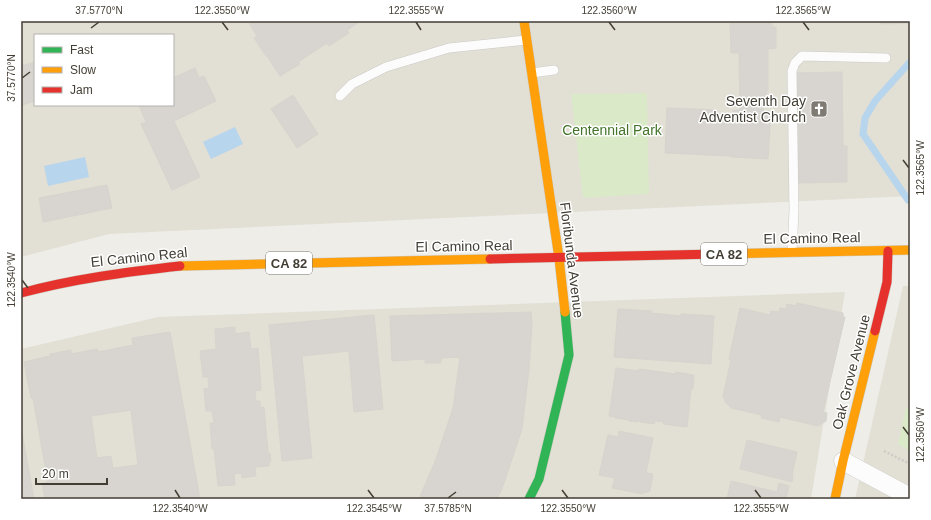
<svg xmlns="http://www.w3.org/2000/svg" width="931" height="520" font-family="Arial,sans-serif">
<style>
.residential{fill:#e2dfd5;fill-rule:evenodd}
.green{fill:#dae9c8}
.water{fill:#b7d5ec}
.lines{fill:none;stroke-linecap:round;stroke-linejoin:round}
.stream{stroke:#b7d5ec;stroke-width:7}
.building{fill:#d8d5d0;stroke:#d6d4cd;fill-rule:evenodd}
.lane-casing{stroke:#cccac5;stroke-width:10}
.street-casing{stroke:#cccac5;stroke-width:19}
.fast-casing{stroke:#cdcabf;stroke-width:10}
.slow-casing{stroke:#cdcabf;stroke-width:10}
.jam-casing{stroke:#cdcabf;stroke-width:10}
.path{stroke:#cccbc6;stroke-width:2.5;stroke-dasharray:2 2;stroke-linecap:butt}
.lane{stroke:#fcfcfc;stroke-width:9}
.street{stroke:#fcfcfc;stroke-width:18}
.fast{stroke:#30b455;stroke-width:9}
.slow{stroke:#ff9f0a;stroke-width:9}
.jam{stroke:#e5322d;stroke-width:9}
.ticks{fill:none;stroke:#433e34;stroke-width:1.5}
.labels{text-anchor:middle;stroke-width:3;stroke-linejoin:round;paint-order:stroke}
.shield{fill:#fff;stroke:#7b7871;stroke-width:1}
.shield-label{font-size:13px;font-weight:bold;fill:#433e34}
.poi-label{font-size:14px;fill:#433e34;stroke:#fff;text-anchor:end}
.park-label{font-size:14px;fill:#427329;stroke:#fff}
.street-label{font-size:14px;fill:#433e34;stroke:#fff}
.neatline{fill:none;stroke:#433e34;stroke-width:1.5}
.ticks-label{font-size:10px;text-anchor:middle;fill:#433e34}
</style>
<rect width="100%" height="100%" fill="#eeede8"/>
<g class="residential">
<path d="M21,21H910V196L109,234L21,257ZM35,35H173V105H35Z"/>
<path d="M903,286H910V499H855Z"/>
<path d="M845,292L811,499H21V349L158,317Z"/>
</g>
<g class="green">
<path d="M647,93L649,194L583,198L571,94Z"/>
<path d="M906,407L910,409V451L898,444Z"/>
</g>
<g class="water">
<path d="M235,127L243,144L211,159L203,142Z"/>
<path d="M85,157L89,177L48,186L44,166Z"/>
</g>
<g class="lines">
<path class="stream" d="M908,200L863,134L865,118L875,101L910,62"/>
</g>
<g class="building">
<path d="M248,21H286V22L288,21H361L347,30L349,33L329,46L327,43L298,62L300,64L280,76L267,56H266L254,38L257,36Z"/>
<path d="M730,21H772V27H776V48L768,49V91H767L763,111H771L768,159L731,157V156L665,153L667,108L716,110V115L733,116V110H740L739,53H731Z"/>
<path d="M880,21H910V23L881,24Z"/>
<path d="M35,62V101L22,105L21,101V66Z"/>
<path d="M195,68L199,78L204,76L216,101L174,121L200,177L172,190L141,124L146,122L139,105H173V78Z"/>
<path d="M842,72L843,146H847V182L797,183L796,73Z"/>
<path d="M293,95L318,134L297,148L271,109Z"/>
<path d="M107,185L112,208L43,222L39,198Z"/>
<path d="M797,303L843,313V317H845L823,412L827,413L826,421L818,426L780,417L779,422L761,418L762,415L731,408L726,403L723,396L731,360L729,359L740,308L770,315L771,311L779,312L780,308L786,309L787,304L796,306Z"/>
<path d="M618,309L652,311L651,313L681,316V314L714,316L711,364L614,357Z"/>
<path d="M531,312L532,325L529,369L522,429L503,486L497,499H419L436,459L453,408L460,357L441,358V363H425V359L392,361L390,316Z"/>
<path d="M374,315L383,409L354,412L349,351L302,356L312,458L282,461L269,325Z"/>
<path d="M235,327V334L249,332L251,349L258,348L261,390L255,391L256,401H260V407H264L268,453H270L271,461L269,462V466L255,467L256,476L242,478L241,473L234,474L235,485L218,486L214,448L212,449L210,423H214L212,411H206L204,389L209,388L208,377H203L200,351L216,349L215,329Z"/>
<path d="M170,332L200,499H45L42,483L48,482L33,398H31L24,362L50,356V354L71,350V354L97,349L98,352L133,345L132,338ZM131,410L138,465L113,468L111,456L97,458L91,416Z"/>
<path d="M616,368L639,371V369L675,374L676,372L694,375L693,389H691L687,427L663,424L664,422L655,421L654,424L640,422V421H638V422L629,421V420L615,418V417L609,416Z"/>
<path d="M21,427L34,499H21Z"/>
<path d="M619,431L653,438L646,473L653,474L650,491L643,493V494L612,488L615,478L599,475L608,435L618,437Z"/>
<path d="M747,440L797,452L792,475H793L792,482L740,469Z"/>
<path d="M731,481L777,492L779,483L789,486L786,499H727Z"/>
</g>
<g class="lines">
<g class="lane-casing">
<g id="lane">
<path d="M532,73L554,70"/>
<path d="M340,96L352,84L386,67L449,48L526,40"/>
<path d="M792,253L794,210L792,71L795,63L802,56L886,58"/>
</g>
</g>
<g class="street-casing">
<path id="street" d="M843,461L910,497"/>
</g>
<g class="fast-casing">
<path id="fast" d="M529,499L539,479L569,355L565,312"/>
</g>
<g class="slow-casing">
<g id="slow">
<path d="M524,21L559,258L565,312"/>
<path d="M718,254L910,250"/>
<path d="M180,266L490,259"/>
<path d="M835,499L843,461L875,331"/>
</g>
</g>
<g class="jam-casing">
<g id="jam">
<path d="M490,259L718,254"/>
<path d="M21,293C73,279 126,272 180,266"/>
<path d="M875,331L887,282L888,251"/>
</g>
</g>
<path class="path" d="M884,451L910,464"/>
<use href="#lane" class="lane"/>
<use href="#street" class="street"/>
<use href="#fast" class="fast"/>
<use href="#slow" class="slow"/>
<use href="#jam" class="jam"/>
</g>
<path class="ticks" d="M222,22L228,30M416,22L421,30M609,22L615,30M803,22L809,30M91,28L99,22M22,78L30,72M903,160L909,168M22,280L28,288M903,427L909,435M175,490L180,498M368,490L374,498M562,490L568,498M755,490L761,498M448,498L456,492"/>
<defs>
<g id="church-square" transform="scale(0.9)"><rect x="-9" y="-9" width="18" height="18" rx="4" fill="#7f7b73" stroke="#fff"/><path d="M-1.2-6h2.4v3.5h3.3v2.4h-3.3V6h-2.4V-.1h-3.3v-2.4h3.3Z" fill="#fff"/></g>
</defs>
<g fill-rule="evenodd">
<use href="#church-square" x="819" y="109"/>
</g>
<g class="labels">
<g class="shield">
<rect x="701" y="243" width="46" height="22" rx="3"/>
<rect x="266" y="252" width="46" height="22" rx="3"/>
</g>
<g class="shield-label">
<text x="724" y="259">CA 82</text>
<text x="289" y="268">CA 82</text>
</g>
<g class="poi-label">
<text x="806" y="106">Seventh Day<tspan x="806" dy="16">Adventist Church</tspan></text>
</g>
<g class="park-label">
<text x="612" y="135">Centennial Park</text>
</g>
<g class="street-label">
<text transform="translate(812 238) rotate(-1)" y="5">El Camino Real</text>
<text transform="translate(464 246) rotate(-1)" y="5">El Camino Real</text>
<text transform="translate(139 257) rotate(-6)" y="5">El Camino Real</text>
<text transform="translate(572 260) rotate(83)" y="5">Floribunda Avenue</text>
<text transform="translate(851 372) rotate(-76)" y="5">Oak Grove Avenue</text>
</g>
</g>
<rect width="931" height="520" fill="none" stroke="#ffffff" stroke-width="44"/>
<rect x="34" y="34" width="140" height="72" fill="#ffffff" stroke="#b4b2ae"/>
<rect x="42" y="47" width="20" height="6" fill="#30b455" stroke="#b4b2ae"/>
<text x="70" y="54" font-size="12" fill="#433e34">Fast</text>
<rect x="42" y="67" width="20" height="6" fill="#ff9f0a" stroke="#b4b2ae"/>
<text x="70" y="74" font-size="12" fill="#433e34">Slow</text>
<rect x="42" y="87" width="20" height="6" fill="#e5322d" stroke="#b4b2ae"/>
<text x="70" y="94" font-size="12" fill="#433e34">Jam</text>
<path d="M36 478v6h71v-6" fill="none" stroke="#433e34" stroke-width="2"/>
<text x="42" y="478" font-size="12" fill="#433e34" stroke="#ffffff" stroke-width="3" paint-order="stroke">20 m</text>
<rect x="22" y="22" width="887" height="476" class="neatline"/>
<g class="ticks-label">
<text x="99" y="14">37.5770°N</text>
<text x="222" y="14">122.3550°W</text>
<text x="416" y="14">122.3555°W</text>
<text x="609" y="14">122.3560°W</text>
<text x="803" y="14">122.3565°W</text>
<text transform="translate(11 78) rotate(-90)" y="4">37.5770°N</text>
<text transform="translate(920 168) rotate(-90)" y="4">122.3565°W</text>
<text transform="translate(11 280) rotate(-90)" y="4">122.3540°W</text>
<text transform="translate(920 435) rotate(-90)" y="4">122.3560°W</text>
<text x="180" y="512">122.3540°W</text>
<text x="374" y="512">122.3545°W</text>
<text x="448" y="512">37.5785°N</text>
<text x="568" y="512">122.3550°W</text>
<text x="761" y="512">122.3555°W</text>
</g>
</svg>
